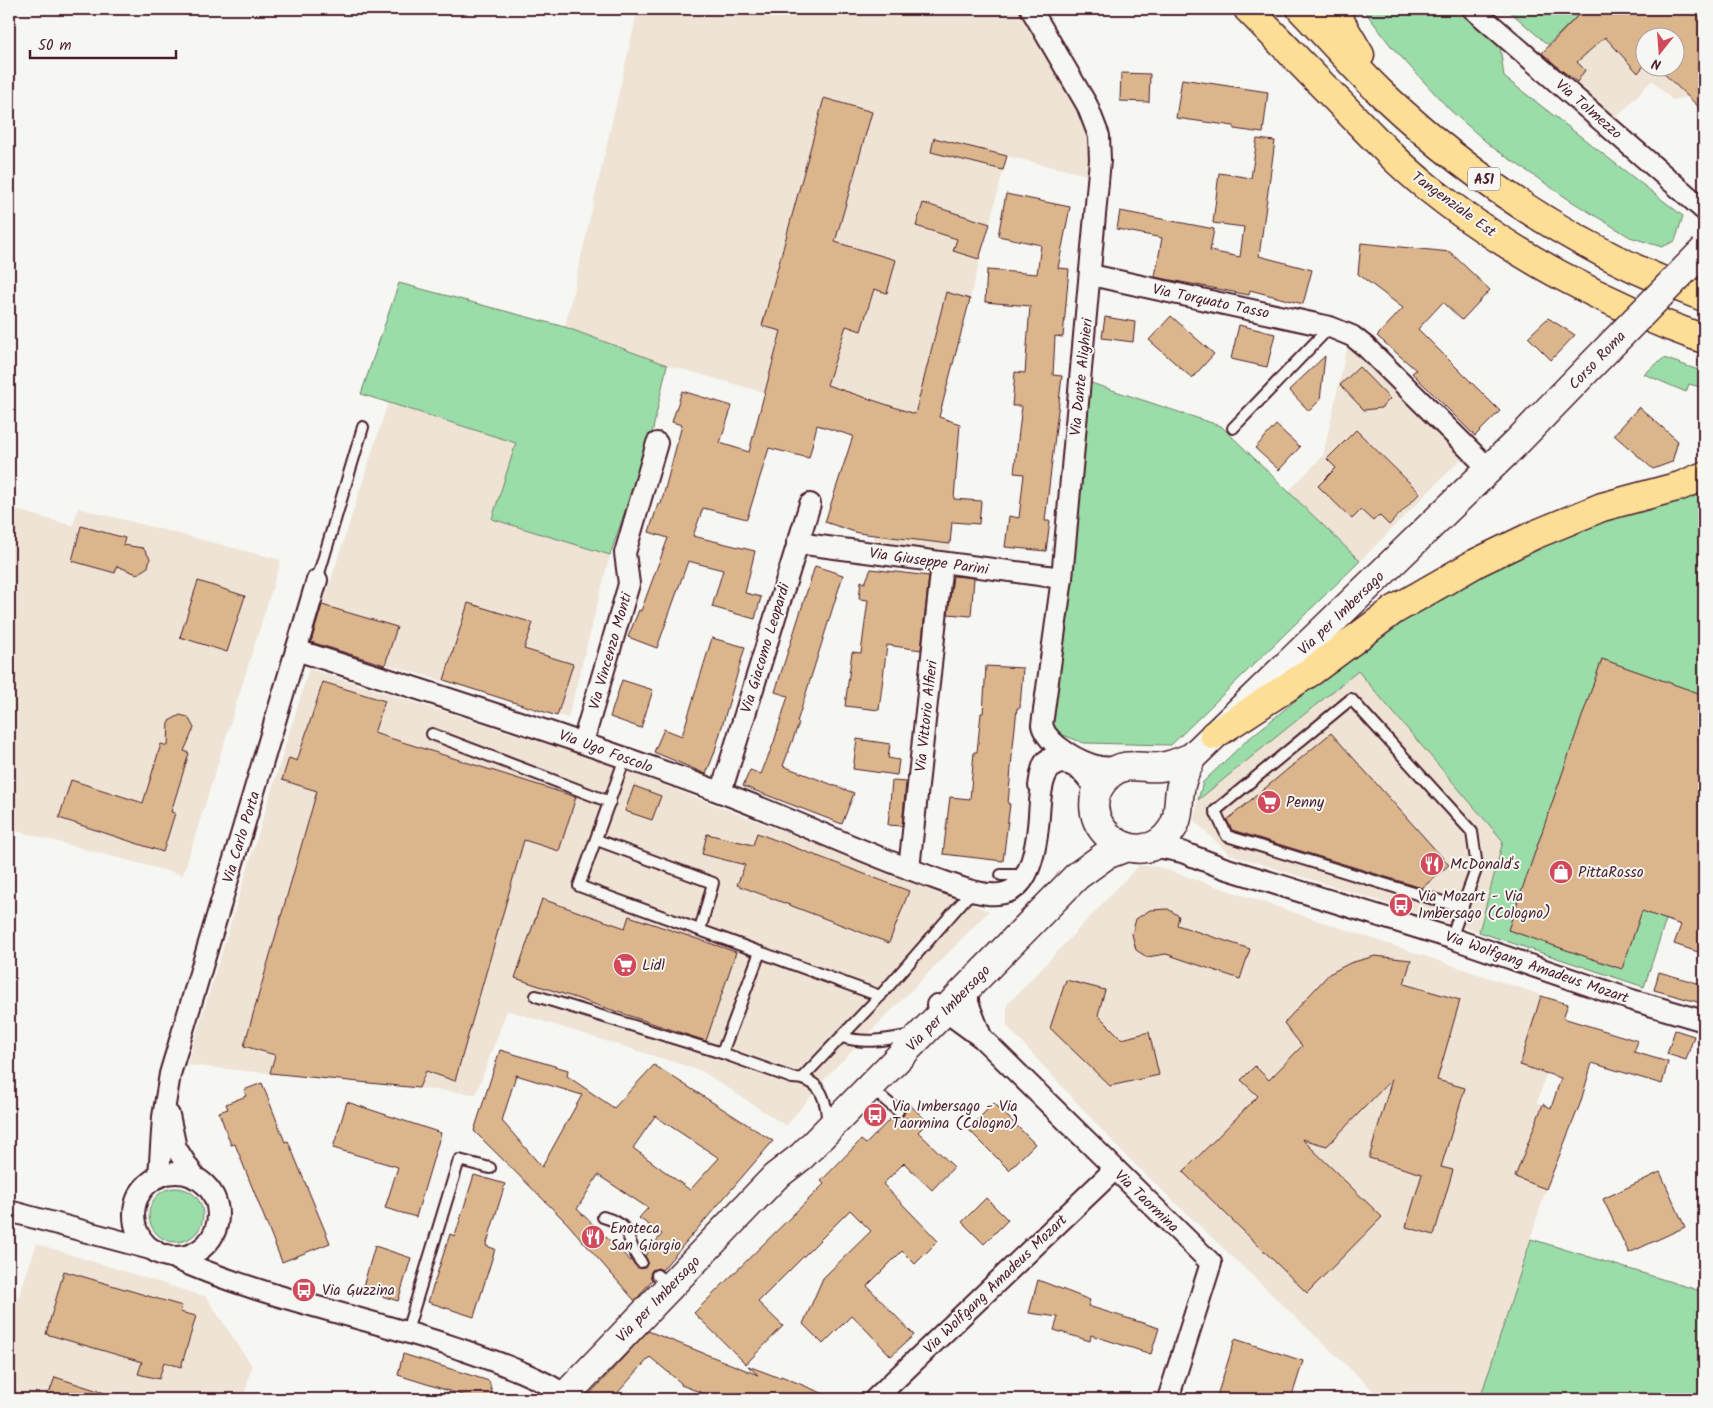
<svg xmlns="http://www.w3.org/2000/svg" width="1713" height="1408" font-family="Kalam,sans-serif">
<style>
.built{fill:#eee3d4;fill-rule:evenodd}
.green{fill:#9adda9;stroke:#727e6a}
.building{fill:#dbb68d;stroke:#4a1f2b;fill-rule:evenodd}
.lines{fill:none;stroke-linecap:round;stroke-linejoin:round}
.lane-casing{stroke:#4a1f2b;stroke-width:14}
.street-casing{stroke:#4a1f2b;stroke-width:24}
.secondary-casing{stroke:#4a1f2b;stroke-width:31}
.highway-casing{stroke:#4a1f2b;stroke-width:31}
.lane{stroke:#f6f6f2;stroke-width:10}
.street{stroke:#f6f6f2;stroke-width:20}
.secondary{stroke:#f6f6f2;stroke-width:28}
.highway{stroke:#fdde96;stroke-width:28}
.secondary-bridge-casing{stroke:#4a1f2b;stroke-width:31;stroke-linecap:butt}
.secondary-bridge{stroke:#f6f6f2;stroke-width:28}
.labels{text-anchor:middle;stroke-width:4;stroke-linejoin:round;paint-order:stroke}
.shield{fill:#f6f6f2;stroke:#7e6067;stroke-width:1}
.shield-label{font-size:14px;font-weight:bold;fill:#4a1f2b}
.street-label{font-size:15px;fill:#4a1f2b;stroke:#f6f6f2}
.poi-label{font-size:15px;fill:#4a1f2b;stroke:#f6f6f2;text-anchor:start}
</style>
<rect width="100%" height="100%" fill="#f6f6f2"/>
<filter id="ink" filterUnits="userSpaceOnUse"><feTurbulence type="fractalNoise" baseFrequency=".02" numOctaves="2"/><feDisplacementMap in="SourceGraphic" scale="10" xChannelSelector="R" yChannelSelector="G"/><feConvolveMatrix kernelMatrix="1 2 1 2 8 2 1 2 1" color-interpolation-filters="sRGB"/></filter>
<g filter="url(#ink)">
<g class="built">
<path d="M638,9H1027L1096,136L1095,177L1007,156L939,417L960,424L949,556L872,545L898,449L841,414L667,365L565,327Z"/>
<path d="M1584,9H1704V82L1689,97L1672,100L1652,80L1615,119L1577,82L1541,54ZM1646,38H1676V68H1646Z"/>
<path d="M1352,343L1465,455L1360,561L1288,492L1323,456L1346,352Z"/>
<path d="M388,403L517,443L492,519L610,555L568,718L311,642Z"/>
<path d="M9,508L73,526L78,508L281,560L183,875L9,829Z"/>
<path d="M309,669L609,764L989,911L830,1073L786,1126L702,1071L507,1010L476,1094L187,1065Z"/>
<path d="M1358,671L1503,842L1479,932L1229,854L1194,820L1198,800Z"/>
<path d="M1139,865L1158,867L1568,1004L1537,1103L1574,1116L1546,1189L1480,1399H1382L1121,1151L1007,1026V1005Z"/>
<path d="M37,1244L206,1297L252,1366L243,1399H9V1324Z"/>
</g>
<g class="green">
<path d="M1363,9H1458L1500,46L1504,77L1683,216L1675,241L1662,247L1630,237L1571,201L1492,147L1450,110L1391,46Z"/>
<path d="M1507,9H1584L1548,45Z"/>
<path d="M399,283L565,327L667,365L653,429L610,555L492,519L516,443L361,394Z"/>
<path d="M1664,358L1704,372V388L1689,384L1686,392L1644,374Z"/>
<path d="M1088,382L1221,426L1360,561L1171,745L1084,743L1063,735L1051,724Z"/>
<path d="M1704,487V804L1644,987L1479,932L1503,841L1358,671L1198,800L1203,782L1246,741L1345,660L1452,589L1544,541Z"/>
<circle cx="176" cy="1215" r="27"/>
<path d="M1531,1239L1704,1292V1399H1480Z"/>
</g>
<g class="building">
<path d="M1584,9H1704V112L1658,68H1676V38H1646V63L1638,73L1605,37L1577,62L1585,70L1577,82L1560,69L1542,53Z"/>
<path d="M1121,73L1150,74L1149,102L1120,101Z"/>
<path d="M1182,79L1268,92L1263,133L1234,129V126L1176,118Z"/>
<path d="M824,98L872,112L835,242L896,260L887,293L874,289L861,331L846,326L827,385L915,414L946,292L970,299L939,417L960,424L954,499L981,501L979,524L952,522L950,544L858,533L825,522L853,436L817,425L809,458L769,448L747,519L703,508L693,536L755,551L745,593L761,597L755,619L712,607L723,570L688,561L657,648L628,637L639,610L641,611L668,538L649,532L658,504H661L682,425L672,422L682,391L732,406L720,443L749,452L781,331L762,326Z"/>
<path d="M934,138L1007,156L1003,170L931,152Z"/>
<path d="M1257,139L1275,141L1259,256L1312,270L1303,304L1250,290L1249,295L1155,277L1162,238L1117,229L1120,211L1214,229L1210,251L1240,257L1244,227L1213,223L1219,173L1251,178Z"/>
<path d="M1006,194L1070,207L1058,268L1069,269L1063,337L1055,336L1053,375L1062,376L1045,521H1050L1046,551L1005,547L1009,516L1019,518L1024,474L1014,473L1022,406H1012L1015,372L1025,373L1030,306L985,302L987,270L1037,274L1041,245L998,236Z"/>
<path d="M923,203L990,224L979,259L953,251L957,239L916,226Z"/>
<path d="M1361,243L1450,252L1490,290L1462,320L1443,302L1418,329L1500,411L1475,436L1412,373L1416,370L1377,336L1403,308L1358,274Z"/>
<path d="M1171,316L1214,354L1192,378L1149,340Z"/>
<path d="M1105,317L1135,322L1133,342L1102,338Z"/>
<path d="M1548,318L1575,335L1551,360L1528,337Z"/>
<path d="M1239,325L1275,334L1267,367L1231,359Z"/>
<path d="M1325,356L1320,400L1309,411L1289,390Z"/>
<path d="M1359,367L1390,399L1381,408L1364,410L1340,385Z"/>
<path d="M1639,407L1678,441L1672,462L1653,469L1614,435Z"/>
<path d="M1276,425L1300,447L1279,470L1255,448Z"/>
<path d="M1356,430L1420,493L1389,525L1379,515L1373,521L1361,510L1352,519L1318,486L1336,468L1327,459Z"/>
<path d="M81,526L125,538L123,545L143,548L150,558L148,567L137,574L117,566L115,573L72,561Z"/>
<path d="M815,566L843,575L797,722L799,723L783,766L854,793L842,824L743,786L750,770L761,774L774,742L788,696L775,692Z"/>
<path d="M871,569L929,576L921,650L887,645L879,710L845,706L852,652L861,653L868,600L859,599L861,581L865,583Z"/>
<path d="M953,576L974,578L971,616L948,614Z"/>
<path d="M198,581L245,596L227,652L180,637Z"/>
<path d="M468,603L533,623L524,649L573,664L557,716L444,680Z"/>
<path d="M322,605L397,627L385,665L311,642Z"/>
<path d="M712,638L745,647L714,754L706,774L654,752L664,729L682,736Z"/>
<path d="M1602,659L1704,695V954L1674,944L1681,925L1642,911L1622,969L1508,930Z"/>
<path d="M986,666L1023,668L1020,708H1017L1012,756L1008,804H1010L1003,861L943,854L950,797L970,799L974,752H977L981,713H983Z"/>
<path d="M622,680L653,690L641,728L610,717Z"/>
<path d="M323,682L385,701L374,733L576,797L559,851L524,840L455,1081L426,1071L419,1088L270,1073L275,1055L244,1046L317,791L282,780L289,758L297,761Z"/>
<path d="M180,715L188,717L194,728L184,751L189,753L171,812L175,813L163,852L59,818L71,780L143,803L161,744L168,746L169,721Z"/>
<path d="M1331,733L1449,865L1422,888L1232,830L1227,820Z"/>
<path d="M857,739L890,744L888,758L899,760L897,775L853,769Z"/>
<path d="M892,781L906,782L902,826L888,825Z"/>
<path d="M634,786L661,796L652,820L625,811Z"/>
<path d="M757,833L909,891L889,943L737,885L745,865L702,854L707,834L753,845Z"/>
<path d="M542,899L625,928L629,916L736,952L706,1041L515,978Z"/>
<path d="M1168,909L1179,916L1177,925L1250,949L1240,979L1166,954L1147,957L1136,950L1132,934L1136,919L1150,910Z"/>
<path d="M1375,956L1411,960L1404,984L1460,1000L1437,1080L1465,1088L1441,1167L1453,1170L1434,1235L1406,1227L1422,1174L1369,1158L1392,1079L1327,1146L1302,1139L1382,1217L1307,1293L1183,1172L1258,1096L1241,1080L1255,1066L1269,1080L1302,1046L1284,1023L1329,974L1350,963Z"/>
<path d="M1659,972L1704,985L1701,1003L1654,990Z"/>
<path d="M1066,980L1105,990L1098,1015L1122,1039L1149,1032L1159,1075L1110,1086L1050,1028Z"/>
<path d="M1541,996L1568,1004L1563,1018L1638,1041L1634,1052L1668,1062L1662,1084L1592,1063L1580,1104L1546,1189L1515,1177L1543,1104L1551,1108L1561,1078L1520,1065Z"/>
<path d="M1675,1030L1694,1036L1686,1060L1667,1054Z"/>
<path d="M500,1050L568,1070L567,1076L614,1108L654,1065L773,1141L662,1270L658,1268L652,1270L650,1274L652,1280L635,1301L567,1223L474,1131ZM516,1075L582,1095L542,1167L502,1121ZM655,1116L719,1158L690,1190L633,1148ZM598,1175L648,1208L639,1218L662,1234L645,1256L648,1262L644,1268L636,1266L577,1209Z"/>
<path d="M262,1083L285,1142L288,1141L330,1243L282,1262L235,1144L231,1145L219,1112L228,1109L226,1104L246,1096L244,1090Z"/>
<path d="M347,1102L441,1133L416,1217L385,1208L398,1167L333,1148Z"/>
<path d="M907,1102L928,1122L918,1132L954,1167L932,1190L904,1163L883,1184L938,1241L915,1264L902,1251L867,1286L914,1335L891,1356L852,1315L823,1344L803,1324L823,1278L871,1231L850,1210L758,1302L783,1326L746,1364L694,1313L824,1184L821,1181L861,1140L866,1144L893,1116L897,1118L903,1116L905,1112L903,1106Z"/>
<path d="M994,1103L1035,1144L1009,1170L968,1129Z"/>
<path d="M1660,1172L1685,1227L1629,1253L1603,1199Z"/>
<path d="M474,1175L505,1184L486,1246L495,1249L474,1317L428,1302L450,1234L455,1236Z"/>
<path d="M986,1198L1008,1220L984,1244L962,1222Z"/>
<path d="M375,1246L411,1258L398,1301L362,1290Z"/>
<path d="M64,1271L182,1306L180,1312L196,1316L181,1367L164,1362L159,1379L138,1374L142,1362L46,1334Z"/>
<path d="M1038,1280L1090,1300L1088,1306L1159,1328L1151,1354L1091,1335L1090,1341L1054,1330L1058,1317L1029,1313Z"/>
<path d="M648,1331L758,1375L748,1366L780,1378L781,1376L836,1399H718L681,1385V1383L650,1357L612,1399H585Z"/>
<path d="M1235,1339L1303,1361L1291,1399H1216Z"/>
<path d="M403,1354L489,1381L494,1399H467L465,1396L398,1375Z"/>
<path d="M55,1377L114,1396V1399H47Z"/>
</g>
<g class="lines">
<g class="lane-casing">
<g id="lane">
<path d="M1233,428L1330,327"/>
<path d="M317,580L363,427"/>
<path d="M432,734L610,802"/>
<path d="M625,758L579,886L880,996"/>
<path d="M1034,786C1037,766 1037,752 1061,751"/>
<path d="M597,840L713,883L700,930"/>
<path d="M1001,875H1025"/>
<path d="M1451,938L1477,867L1472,832L1351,699L1215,811L1227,836L1463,908"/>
<path d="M536,996L722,1053L792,1078C817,1078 825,1093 827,1116"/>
<path d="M842,1037C864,1044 884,1040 906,1036"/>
<path d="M722,1053L760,952"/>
<path d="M802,1078L880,996L972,891"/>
<path d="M871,1088L898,1111"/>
<path d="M603,1217C638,1227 622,1239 641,1262"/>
<path d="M657,1275L670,1286"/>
<path d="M407,1331L459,1160L490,1168"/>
</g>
</g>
<g class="street-casing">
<g id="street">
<path d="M1031,9L1087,105L1099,136L1100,160L1062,578L1042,725C1047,745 1081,763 1100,767C1108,768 1116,767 1123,767"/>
<path d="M1473,9L1704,210"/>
<path d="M1091,275L1330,327L1352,336L1366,347L1489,469"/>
<path d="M797,543L1062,578"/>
<path d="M296,650C438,695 580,740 720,792C787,817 852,848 920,873C987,897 1028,920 1038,827C1040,810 1039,790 1046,775C1059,748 1093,773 1096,797"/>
<path d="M583,742L629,584L625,553L657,443"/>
<path d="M721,792L810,504"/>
<path d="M1153,846L1182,852L1224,868L1451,938L1632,1000L1704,1021"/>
<path d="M909,869L942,563"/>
<path d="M968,988V1003L981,1036"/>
<path d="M937,1005L982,1038L1211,1263L1168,1399"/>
<path d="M169,1115L176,1148L195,1178"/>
<circle cx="176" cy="1215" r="42"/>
<path d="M159,1177L163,1117L170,1074L317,580"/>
<path d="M9,1211L154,1250"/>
<path d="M167,1255C258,1297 359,1315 454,1347C494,1361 537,1375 572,1399"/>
<path d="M875,1399L1115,1169"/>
</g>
</g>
<g class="secondary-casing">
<g id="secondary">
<path d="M1192,757C1182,761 1171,766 1160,767C1142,769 1125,760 1109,775C1062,818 1139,881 1172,829C1181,816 1177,800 1181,785C1183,775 1188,766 1192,757L1517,442L1614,342"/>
<path d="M562,1399L775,1177L802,1156L1077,876L1106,855L1127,847"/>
</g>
</g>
<g class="highway-casing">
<g id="highway">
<path d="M1248,9C1279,40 1309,72 1340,103C1368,132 1396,162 1427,187C1508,252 1606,305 1704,339"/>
<path d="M1301,9C1328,37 1354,67 1382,94C1475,182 1583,253 1704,297"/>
<path d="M1333,9L1360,55"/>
<path d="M1214,735L1312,671L1394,610L1476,563L1534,535L1602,507L1680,486L1704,476"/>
</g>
</g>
<use href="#lane" class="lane"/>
<use href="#street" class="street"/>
<use href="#secondary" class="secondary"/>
<use href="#highway" class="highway"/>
<g class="secondary-bridge-casing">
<path id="secondary-bridge" d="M1614,342L1704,250"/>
</g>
<use href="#secondary-bridge" class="secondary-bridge"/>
</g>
</g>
<defs>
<g id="supermarket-disc" transform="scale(1.25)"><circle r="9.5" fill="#d1495b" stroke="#f6f6f2"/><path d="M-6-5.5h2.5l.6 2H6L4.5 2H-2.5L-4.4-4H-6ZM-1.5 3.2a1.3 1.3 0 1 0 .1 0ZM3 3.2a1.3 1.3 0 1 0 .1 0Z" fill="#fff"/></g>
<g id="restaurant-disc" transform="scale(1.25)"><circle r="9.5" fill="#d1495b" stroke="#f6f6f2"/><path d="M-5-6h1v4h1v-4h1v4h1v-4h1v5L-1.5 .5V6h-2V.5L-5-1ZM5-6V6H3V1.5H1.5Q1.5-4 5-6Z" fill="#fff"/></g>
<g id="shop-disc" transform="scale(1.25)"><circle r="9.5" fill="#d1495b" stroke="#f6f6f2"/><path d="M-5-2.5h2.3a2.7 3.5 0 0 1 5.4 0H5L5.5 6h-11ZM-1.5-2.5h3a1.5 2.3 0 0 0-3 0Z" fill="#fff"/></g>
<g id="bus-disc" transform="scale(1.25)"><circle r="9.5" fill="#d1495b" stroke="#f6f6f2"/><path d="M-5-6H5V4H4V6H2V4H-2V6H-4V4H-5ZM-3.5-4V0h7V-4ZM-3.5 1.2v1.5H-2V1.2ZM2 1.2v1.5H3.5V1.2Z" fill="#fff"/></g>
</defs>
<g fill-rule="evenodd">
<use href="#supermarket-disc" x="1269" y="802"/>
<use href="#restaurant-disc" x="1432" y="864"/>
<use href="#shop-disc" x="1561" y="872"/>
<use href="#bus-disc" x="1401" y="905"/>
<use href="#supermarket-disc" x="625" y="965"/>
<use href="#bus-disc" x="875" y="1115"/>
<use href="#restaurant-disc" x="593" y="1237"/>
<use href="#bus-disc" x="304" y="1290"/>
</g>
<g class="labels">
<rect class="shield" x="1468" y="167.5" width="32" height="23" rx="4"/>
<g class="shield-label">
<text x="1484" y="184">A51</text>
</g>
<g class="street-label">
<text transform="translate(1589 109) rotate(41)" y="5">Via Tolmezzo</text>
<text transform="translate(1454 204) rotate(36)" y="5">Tangenziale Est</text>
<text transform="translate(1211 301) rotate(12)" y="5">Via Torquato Tasso</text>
<text transform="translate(1597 360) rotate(-46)" y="5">Corso Roma</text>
<text transform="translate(1081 377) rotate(-84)" y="5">Via Dante Alighieri</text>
<text transform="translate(929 561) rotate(8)" y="5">Via Giuseppe Parini</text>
<text transform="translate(1341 613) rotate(-44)" y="5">Via per Imbersago</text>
<text transform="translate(765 648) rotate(-73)" y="5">Via Giacomo Leopardi</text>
<text transform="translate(610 651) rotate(-74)" y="5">Via Vincenzo Monti</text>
<text transform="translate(926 716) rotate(-84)" y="5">Via Vittorio Alfieri</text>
<text transform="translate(606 751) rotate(20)" y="5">Via Ugo Foscolo</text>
<text transform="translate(241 837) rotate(-73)" y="5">Via Carlo Porta</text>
<text transform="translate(1537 967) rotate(19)" y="5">Via Wolfgang Amadeus Mozart</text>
<text transform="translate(948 1008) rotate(-46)" y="5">Via per Imbersago</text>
<text transform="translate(1147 1201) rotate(44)" y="5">Via Taormina</text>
<text transform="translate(995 1284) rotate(-44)" y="5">Via Wolfgang Amadeus Mozart</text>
<text transform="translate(658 1299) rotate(-46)" y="5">Via per Imbersago</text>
</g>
<g class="poi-label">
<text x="1286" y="807">Penny</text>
<text x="1450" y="869">McDonald's</text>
<text x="1578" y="877">PittaRosso</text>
<text x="1418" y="901">Via Mozart - Via<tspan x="1418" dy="17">Imbersago (Cologno)</tspan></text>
<text x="642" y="970">Lidl</text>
<text x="892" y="1111">Via Imbersago - Via<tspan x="892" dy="17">Taormina (Cologno)</tspan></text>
<text x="610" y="1233">Enoteca<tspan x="610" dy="17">San Giorgio</tspan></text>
<text x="322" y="1295">Via Guzzina</text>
</g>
</g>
<rect width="1713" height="1408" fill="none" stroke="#f6f6f2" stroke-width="30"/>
<rect x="15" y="15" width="1683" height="1378" fill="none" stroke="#4a1f2b" stroke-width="2" filter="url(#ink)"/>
<g transform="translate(1660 52) rotate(197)"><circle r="24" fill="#f6f6f2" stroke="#b1a0a2"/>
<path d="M0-4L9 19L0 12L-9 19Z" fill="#d1495b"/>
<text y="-8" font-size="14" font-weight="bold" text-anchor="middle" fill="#4a1f2b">N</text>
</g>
<path d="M30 50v8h146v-8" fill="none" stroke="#4a1f2b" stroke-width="2.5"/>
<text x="38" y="50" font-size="15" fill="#4a1f2b" stroke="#f6f6f2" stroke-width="4" paint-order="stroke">50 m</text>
</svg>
